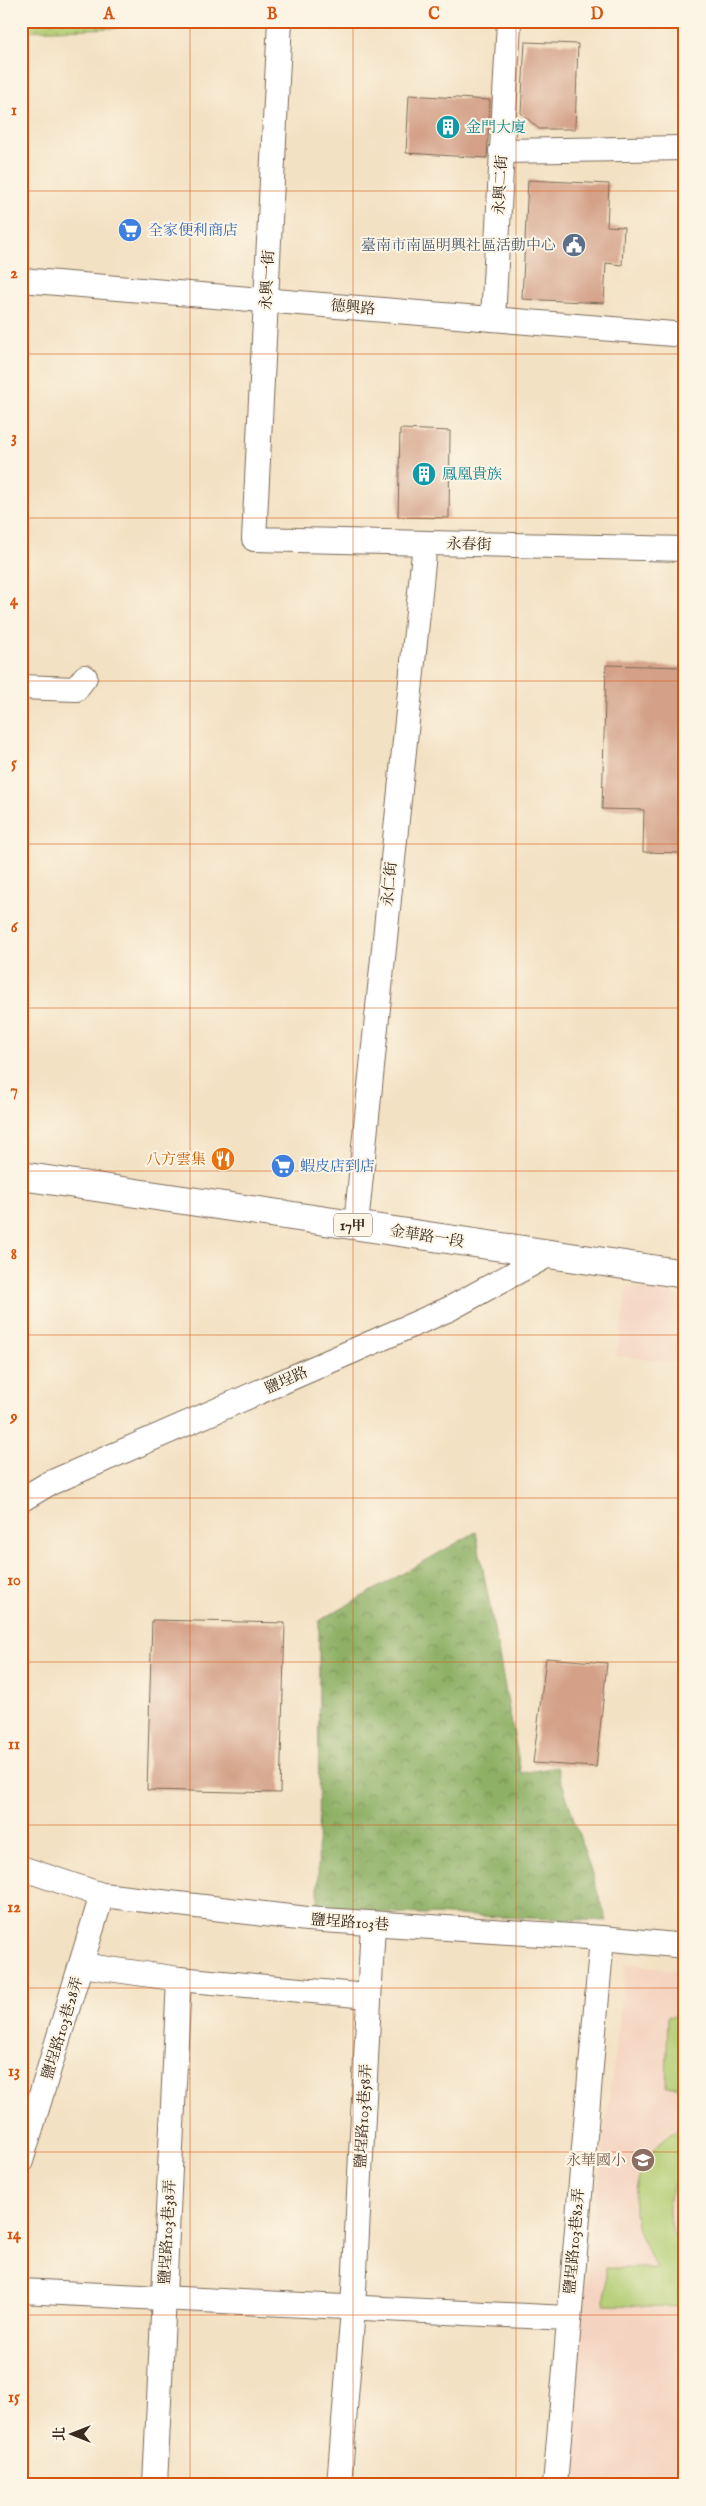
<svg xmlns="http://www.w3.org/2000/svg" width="706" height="2506" font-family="'IM FELL English','Noto Serif TC',serif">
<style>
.built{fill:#f4d3c0}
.grass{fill:url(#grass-dots);stroke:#767c48}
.forest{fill:url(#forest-crowns);stroke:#646d42}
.pitch{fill:#b2cd73;stroke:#767c48}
.building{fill:#d4a188}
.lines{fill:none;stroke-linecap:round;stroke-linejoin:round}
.minor-casing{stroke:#7b6a58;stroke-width:26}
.primary-casing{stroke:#7b6a58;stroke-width:30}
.minor{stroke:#fff;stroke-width:24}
.primary{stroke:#fff;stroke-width:28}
.grid{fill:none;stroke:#d7540e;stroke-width:1;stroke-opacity:0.55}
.labels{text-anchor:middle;stroke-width:4;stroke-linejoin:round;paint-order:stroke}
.shield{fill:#fcf5e5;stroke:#75675a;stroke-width:1}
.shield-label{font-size:14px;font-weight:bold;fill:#3b2a1e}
.culture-label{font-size:15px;fill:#0d838f;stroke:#fcf5e5;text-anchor:start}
.street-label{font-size:15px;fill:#3b2a1e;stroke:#fcf5e5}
.shop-label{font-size:15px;fill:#366cbe;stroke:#fcf5e5;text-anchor:start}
.service-label{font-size:15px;fill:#4e5e75;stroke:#fcf5e5;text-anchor:end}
.food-label{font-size:15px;fill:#c56008;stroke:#fcf5e5;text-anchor:end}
.education-label{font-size:15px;fill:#785e54;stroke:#fcf5e5;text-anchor:end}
.neatline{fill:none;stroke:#d7540e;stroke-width:2}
.grid-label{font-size:16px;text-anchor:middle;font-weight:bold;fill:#d7540e}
</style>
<defs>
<pattern id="grass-dots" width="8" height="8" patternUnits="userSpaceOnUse" patternTransform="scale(1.25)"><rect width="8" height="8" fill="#b2cd73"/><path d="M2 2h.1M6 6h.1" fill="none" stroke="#9ab063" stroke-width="1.8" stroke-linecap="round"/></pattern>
<pattern id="forest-crowns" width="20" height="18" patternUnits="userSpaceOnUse" patternTransform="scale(1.25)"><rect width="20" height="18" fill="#8db065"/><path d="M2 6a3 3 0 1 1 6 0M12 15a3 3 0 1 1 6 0" fill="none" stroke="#748f53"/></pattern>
</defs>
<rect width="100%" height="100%" fill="#fcf5e5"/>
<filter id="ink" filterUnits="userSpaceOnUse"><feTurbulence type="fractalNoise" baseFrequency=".02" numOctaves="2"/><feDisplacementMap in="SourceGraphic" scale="10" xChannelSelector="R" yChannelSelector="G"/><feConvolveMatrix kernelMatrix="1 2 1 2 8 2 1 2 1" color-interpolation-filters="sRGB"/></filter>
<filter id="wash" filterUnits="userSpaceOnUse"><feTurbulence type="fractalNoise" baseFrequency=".0096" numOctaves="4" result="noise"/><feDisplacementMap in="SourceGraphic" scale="20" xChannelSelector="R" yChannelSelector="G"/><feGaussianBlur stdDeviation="1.12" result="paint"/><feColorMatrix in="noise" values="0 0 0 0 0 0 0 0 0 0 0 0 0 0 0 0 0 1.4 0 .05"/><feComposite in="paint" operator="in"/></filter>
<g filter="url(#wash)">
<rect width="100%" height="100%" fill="#f3e1c3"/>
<g class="built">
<path d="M628,1286L685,1296V1363L616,1356Z"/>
<path d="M626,1963L685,1971V2485H573L577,2350Z"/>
</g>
<path class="grass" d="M21,21H130L117,28L21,31Z"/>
<path class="forest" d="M476,1532L521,1773L557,1767L607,1921L318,1910L319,1621Z"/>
<g class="pitch">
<path d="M668,2016L685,2017V2087H666Z"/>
<path d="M685,2126C685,2138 688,2154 685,2165C683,2171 677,2176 675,2182C665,2205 667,2233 685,2252V2307L605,2305L606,2268H657C649,2254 641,2241 637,2226C628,2186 646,2142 685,2126Z"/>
</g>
<g id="blocks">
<g class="building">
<path d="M525,42L578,44L575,129H539L521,113Z"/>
<path d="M409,95L490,100L487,158L406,153Z"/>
<path d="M528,180L609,184L607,226L624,227L622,265L606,263L604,303L522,299Z"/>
<path d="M400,429L450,431L449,518L398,517Z"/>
<path d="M606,665L685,667L680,853L643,852L644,810L602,809Z"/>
<path d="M152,1620L285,1623L280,1793L147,1790Z"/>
<path d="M546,1658L607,1663L596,1767L533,1763Z"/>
</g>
</g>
</g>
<g filter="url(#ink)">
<use href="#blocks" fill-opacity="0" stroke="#7b6a58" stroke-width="1"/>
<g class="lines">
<g class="minor-casing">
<g id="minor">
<path d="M280,21L254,539L685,549"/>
<path d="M501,151L685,148"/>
<path d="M21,280L685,335"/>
<path d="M493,319L509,21"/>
<path d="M21,687L76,689L85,677"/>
<path d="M356,1225L425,543"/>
<path d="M21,1500L48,1484L449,1309L548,1255"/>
<path d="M21,1868L102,1895L307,1919L602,1938L685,1946"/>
<path d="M81,1965L179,1979L368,1996"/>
<path d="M21,2161L102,1895"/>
<path d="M21,2291L567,2318"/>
<path d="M155,2485L179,1979"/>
<path d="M339,2485L353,2309L373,1924"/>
<path d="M555,2485L602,1938"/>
</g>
</g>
<g class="primary-casing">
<path id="primary" d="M21,1176L685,1274"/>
</g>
<use href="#minor" class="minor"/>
<use href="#primary" class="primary"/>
</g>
</g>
<path class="grid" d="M190,21V2485M353,21V2485M516,21V2485M21,191H685M21,354H685M21,518H685M21,681H685M21,844H685M21,1008H685M21,1171H685M21,1335H685M21,1498H685M21,1662H685M21,1825H685M21,1988H685M21,2152H685M21,2315H685"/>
<defs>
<g id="building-disc" transform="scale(1.25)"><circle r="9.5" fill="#0f9aa8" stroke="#fcf5e5"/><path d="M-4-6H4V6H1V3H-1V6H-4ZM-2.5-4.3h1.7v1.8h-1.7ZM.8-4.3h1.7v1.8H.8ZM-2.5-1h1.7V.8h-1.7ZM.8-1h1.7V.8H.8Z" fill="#fff"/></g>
<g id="supermarket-disc" transform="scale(1.25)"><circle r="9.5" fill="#3f7fe0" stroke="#fcf5e5"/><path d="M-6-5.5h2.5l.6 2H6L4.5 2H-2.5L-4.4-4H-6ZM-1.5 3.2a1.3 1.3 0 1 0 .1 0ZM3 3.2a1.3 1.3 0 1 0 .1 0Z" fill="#fff"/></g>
<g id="civic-disc" transform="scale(1.25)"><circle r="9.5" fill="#5c6f8a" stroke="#fcf5e5"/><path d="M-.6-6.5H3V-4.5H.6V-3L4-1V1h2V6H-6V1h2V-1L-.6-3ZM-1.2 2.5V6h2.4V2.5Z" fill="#fff"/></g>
<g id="restaurant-disc" transform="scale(1.25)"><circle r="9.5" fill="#e8710a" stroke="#fcf5e5"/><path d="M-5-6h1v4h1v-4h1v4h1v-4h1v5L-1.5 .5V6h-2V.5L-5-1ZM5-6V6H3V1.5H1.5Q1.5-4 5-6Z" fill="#fff"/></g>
<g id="school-disc" transform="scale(1.25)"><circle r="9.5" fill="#8d6e63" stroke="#fcf5e5"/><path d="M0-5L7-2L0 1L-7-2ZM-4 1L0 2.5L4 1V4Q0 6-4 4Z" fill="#fff"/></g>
</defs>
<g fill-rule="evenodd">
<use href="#building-disc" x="448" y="127"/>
<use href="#supermarket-disc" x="130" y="230"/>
<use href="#civic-disc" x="574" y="245"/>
<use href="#building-disc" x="424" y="474"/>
<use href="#restaurant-disc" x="223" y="1159"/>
<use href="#supermarket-disc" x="283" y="1166"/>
<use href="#school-disc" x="643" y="2160"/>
</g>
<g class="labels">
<rect class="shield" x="334" y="1213.5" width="38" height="23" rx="4"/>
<g class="shield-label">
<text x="353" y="1230">17甲</text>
</g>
<g class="culture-label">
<text x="466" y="132">金門大廈</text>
<text x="442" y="479">鳳凰貴族</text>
</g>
<g class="street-label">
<text transform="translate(500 185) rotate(-87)" y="5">永興二街</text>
<text transform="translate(267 280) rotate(-87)" y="5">永興一街</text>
<text transform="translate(353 307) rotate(5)" y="5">德興路</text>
<text transform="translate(469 544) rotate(1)" y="5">永春街</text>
<text transform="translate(389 884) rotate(-85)" y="5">永仁街</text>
<text transform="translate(427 1236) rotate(9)" y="5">金華路一段</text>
<text transform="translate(286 1380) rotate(-24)" y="5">鹽埕路</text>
<text transform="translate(350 1922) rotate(4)" y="5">鹽埕路103巷</text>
<text transform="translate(62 2028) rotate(-73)" y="5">鹽埕路103巷28弄</text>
<text transform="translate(363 2116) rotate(-87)" y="5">鹽埕路103巷58弄</text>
<text transform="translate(167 2232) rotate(-87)" y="5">鹽埕路103巷38弄</text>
<text transform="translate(574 2241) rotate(-85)" y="5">鹽埕路103巷82弄</text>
</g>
<g class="shop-label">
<text x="148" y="235">全家便利商店</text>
<text x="300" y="1171">蝦皮店到店</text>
</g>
<g class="service-label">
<text x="556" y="250">臺南市南區明興社區活動中心</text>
</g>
<g class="food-label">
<text x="206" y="1164">八方雲集</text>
</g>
<g class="education-label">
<text x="626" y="2165">永華國小</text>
</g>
</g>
<rect width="706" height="2506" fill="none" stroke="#fcf5e5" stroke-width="55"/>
<g transform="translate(72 2434) rotate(270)" stroke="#fcf5e5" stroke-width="4" paint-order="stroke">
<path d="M0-4L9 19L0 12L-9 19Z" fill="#3b2a1e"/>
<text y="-8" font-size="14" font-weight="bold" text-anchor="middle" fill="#3b2a1e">北</text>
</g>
<rect x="28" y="28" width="650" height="2450" class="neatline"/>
<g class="grid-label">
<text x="109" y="19">A</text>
<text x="272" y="19">B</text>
<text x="434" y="19">C</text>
<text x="597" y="19">D</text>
<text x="14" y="115">1</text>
<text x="14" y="278">2</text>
<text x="14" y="442">3</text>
<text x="14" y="605">4</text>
<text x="14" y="768">5</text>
<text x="14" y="932">6</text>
<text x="14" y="1095">7</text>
<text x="14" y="1259">8</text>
<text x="14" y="1422">9</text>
<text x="14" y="1585">10</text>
<text x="14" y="1749">11</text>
<text x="14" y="1912">12</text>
<text x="14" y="2076">13</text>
<text x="14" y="2239">14</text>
<text x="14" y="2402">15</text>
</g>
</svg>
